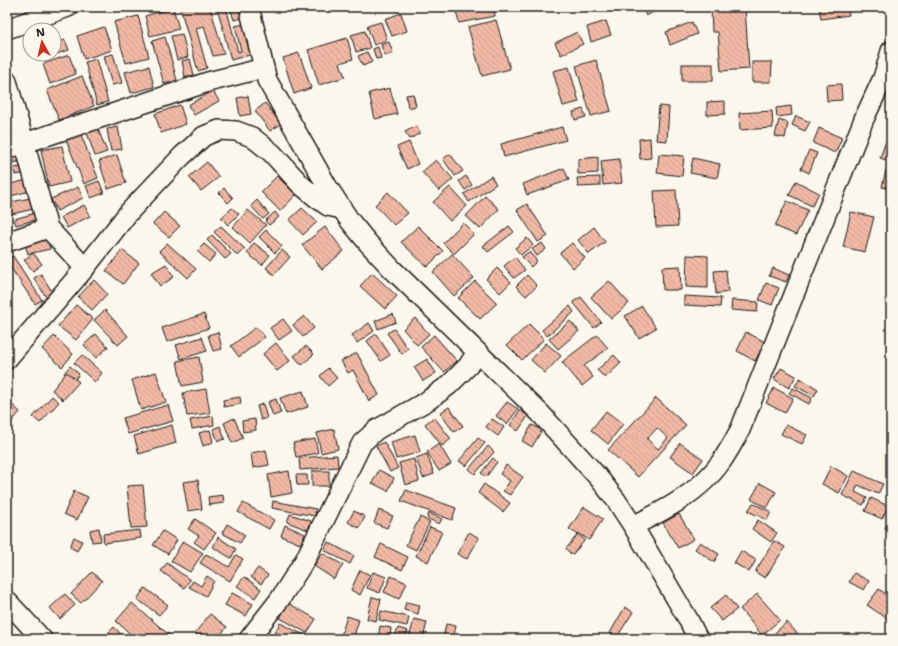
<svg xmlns="http://www.w3.org/2000/svg" width="898" height="646" font-family="'Shantell Sans',sans-serif">
<style>
.building{fill:url(#building-back-hatch);stroke:#1c1c1c;fill-rule:evenodd}
.lines{fill:none;stroke-linecap:round;stroke-linejoin:round}
.minor-casing{stroke:#1c1c1c;stroke-width:22}
.minor{stroke:#fbf7ec;stroke-width:19}
</style>
<defs>
<pattern id="building-back-hatch" width="6" height="6" patternUnits="userSpaceOnUse"><rect width="6" height="6" fill="#f1b9a6"/><path d="M-1 5l2 2M0 0l6 6M5-1l2 2" fill="none" stroke="#ce9e8e"/></pattern>
</defs>
<rect width="100%" height="100%" fill="#fbf7ec"/>
<filter id="ink" filterUnits="userSpaceOnUse"><feTurbulence type="fractalNoise" baseFrequency=".025" numOctaves="2"/><feDisplacementMap in="SourceGraphic" scale="8" xChannelSelector="R" yChannelSelector="G"/><feConvolveMatrix kernelMatrix="1 2 1 2 8 2 1 2 1" color-interpolation-filters="sRGB"/></filter>
<g filter="url(#ink)">
<g class="building">
<path d="M180,7H210L224,54L213,56L204,26L196,28L207,68L198,71Z"/>
<path d="M217,7H226L238,52L241,51L235,26L249,23L257,53L231,60Z"/>
<path d="M230,7H245L248,17L234,20Z"/>
<path d="M455,7H494L495,16L459,23Z"/>
<path d="M642,7H653L655,11L646,16Z"/>
<path d="M733,7H745L749,69L721,71L718,32H712L711,8Z"/>
<path d="M819,7H848L849,15L821,19Z"/>
<path d="M173,8L179,29L150,36L145,16Z"/>
<path d="M401,13L407,31L392,36L385,19Z"/>
<path d="M138,16L149,57L126,63L114,22Z"/>
<path d="M496,20L510,69L482,76L468,27Z"/>
<path d="M606,21L611,35L591,42L587,27Z"/>
<path d="M381,22L387,40L374,45L367,26Z"/>
<path d="M692,22L697,34L670,45L666,32Z"/>
<path d="M104,27L112,50L84,59L77,36Z"/>
<path d="M365,31L370,48L356,52L351,35Z"/>
<path d="M577,32L583,44L561,55L555,43Z"/>
<path d="M182,34L188,57L177,60L171,36Z"/>
<path d="M165,37L177,80L164,84L152,41Z"/>
<path d="M347,38L353,59L340,63L345,77L319,85L308,50Z"/>
<path d="M65,40L69,50L47,57L46,54H54V44Z"/>
<path d="M389,42L393,53L385,56L381,45Z"/>
<path d="M378,47L381,58L376,59L373,49Z"/>
<path d="M367,52L372,62L363,66L358,56Z"/>
<path d="M299,53L311,88L294,94L283,58Z"/>
<path d="M113,54L122,83L112,85L104,56Z"/>
<path d="M69,55L76,74L50,84L43,64Z"/>
<path d="M96,59L108,102L97,105L85,62Z"/>
<path d="M190,59L194,75L185,77L182,61Z"/>
<path d="M596,60L611,111L591,116L576,66Z"/>
<path d="M752,62H772L771,82H752Z"/>
<rect x="682" y="64" width="31" height="17"/>
<path d="M149,66L154,87L131,93L125,72Z"/>
<path d="M569,67L579,102L563,106L553,71Z"/>
<path d="M82,76L94,106L59,120L47,90Z"/>
<path d="M841,84L842,100L827,101L826,85Z"/>
<path d="M390,88L397,114L375,119L369,93Z"/>
<path d="M213,91L219,101L194,115L188,105Z"/>
<path d="M413,94L416,106L408,108L406,95Z"/>
<path d="M248,96L251,114L240,116L237,98Z"/>
<path d="M725,101V114L707,115V102Z"/>
<path d="M265,103L281,124L270,131L255,111Z"/>
<path d="M180,105L186,124L161,133L155,114Z"/>
<path d="M659,106L669,107L667,141L656,140Z"/>
<path d="M791,106L792,115L777,117L776,108Z"/>
<path d="M583,109L586,117L575,120L573,112Z"/>
<path d="M772,111L773,128L740,130L739,113Z"/>
<path d="M796,116L810,122L805,131L792,125Z"/>
<path d="M779,120L788,123L785,138L775,136Z"/>
<path d="M416,126L420,133L410,139L405,132Z"/>
<path d="M118,127L122,149L111,151L107,129Z"/>
<path d="M562,127L566,140L504,157L501,144Z"/>
<path d="M819,128L842,138L835,153L813,143Z"/>
<path d="M98,129L107,152L95,156L87,133Z"/>
<path d="M80,132L98,178L84,184L65,137Z"/>
<path d="M650,138L651,158L640,159L639,139Z"/>
<path d="M886,141L891,143V162L880,158Z"/>
<path d="M409,142L418,164L407,169L397,147Z"/>
<path d="M62,146L70,182L49,187L41,150Z"/>
<path d="M809,150L817,153L809,173L801,169Z"/>
<path d="M24,154L26,160L13,163L12,156Z"/>
<path d="M450,154L463,171L455,176L443,159Z"/>
<path d="M659,154L684,156L682,176L657,173Z"/>
<path d="M117,155L126,183L108,189L99,161Z"/>
<path d="M598,157V173L578,174V159Z"/>
<path d="M9,158L12,170L7,171V159Z"/>
<path d="M693,158L720,164L717,178L690,173Z"/>
<path d="M619,159L622,183L603,185L601,161Z"/>
<path d="M436,160L453,179L439,191L422,172Z"/>
<path d="M207,162L219,177L201,191L189,177Z"/>
<path d="M26,166L27,173L15,175L14,168Z"/>
<path d="M564,168L569,180L527,195L523,184Z"/>
<path d="M886,170L891,171V189L882,187Z"/>
<path d="M277,176L296,195L280,211L261,192Z"/>
<path d="M466,176L472,185L465,190L459,181Z"/>
<path d="M491,176L496,184L469,202L464,194Z"/>
<path d="M600,177V186L578,187L577,178Z"/>
<path d="M27,180L30,191L7,197V185Z"/>
<path d="M99,181L104,193L91,198L86,186Z"/>
<path d="M796,181L819,193L812,206L789,195Z"/>
<path d="M78,187L83,198L57,211L51,199Z"/>
<path d="M450,187L467,206L450,221L433,202Z"/>
<path d="M224,188L233,198L228,203L219,193Z"/>
<path d="M676,190L678,226L656,227L654,191Z"/>
<path d="M388,192L408,213L394,225L375,205Z"/>
<path d="M485,196L499,209L480,229L466,216Z"/>
<path d="M35,197L38,208L7,215V203Z"/>
<path d="M257,200L269,214L263,219L251,206Z"/>
<path d="M787,201L808,210L796,235L775,226Z"/>
<path d="M527,204L548,236L538,242L517,210Z"/>
<path d="M84,205L90,216L67,228L61,217Z"/>
<path d="M232,208L239,214L228,225L221,218Z"/>
<path d="M302,208L317,222L303,235L289,220Z"/>
<path d="M248,210L266,225L250,243L233,227Z"/>
<path d="M164,212L180,226L169,237L153,224Z"/>
<path d="M275,212L279,217L269,225L265,221Z"/>
<path d="M851,212L874,217L865,252L843,247Z"/>
<path d="M36,213L38,219L16,225L14,219Z"/>
<path d="M463,223L474,234L454,254L443,243Z"/>
<path d="M221,226L245,249L238,256L214,232Z"/>
<path d="M418,226L443,251L427,267L401,242Z"/>
<path d="M509,226L514,232L488,252L483,246Z"/>
<path d="M325,227L344,251L322,269L302,245Z"/>
<path d="M594,227L605,242L589,254L578,240Z"/>
<path d="M266,230L282,246L275,253L259,237Z"/>
<path d="M212,235L231,254L225,259L207,240Z"/>
<path d="M48,238L50,249L28,254L25,244Z"/>
<path d="M527,238L533,245L521,255L515,248Z"/>
<path d="M167,243L196,269L188,278L159,251Z"/>
<path d="M254,243L270,255L262,265L247,253Z"/>
<path d="M542,243L546,249L537,256L532,249Z"/>
<path d="M572,243L585,258L573,268L560,253Z"/>
<path d="M204,244L216,254L209,262L197,251Z"/>
<path d="M122,250L139,263L123,284L106,271Z"/>
<path d="M282,250L290,257L274,275L266,268Z"/>
<path d="M529,252L537,261L531,267L522,257Z"/>
<path d="M33,253L42,264L33,271L24,260Z"/>
<path d="M452,254L474,278L454,296L433,272Z"/>
<path d="M687,255L708,256V288L686,287Z"/>
<path d="M13,256L42,300L35,304L7,262V260Z"/>
<path d="M515,257L525,270L514,278L504,266Z"/>
<path d="M166,264L174,277L160,286L151,273Z"/>
<path d="M680,266L681,290H663L662,267Z"/>
<path d="M497,268L511,282L500,293L486,279Z"/>
<path d="M773,268L789,275L786,282L769,276Z"/>
<path d="M726,270L728,292L716,294L714,271Z"/>
<path d="M372,273L397,296L385,309L360,286Z"/>
<path d="M41,274L53,293L46,297L34,278Z"/>
<path d="M527,275L537,286L526,296L516,286Z"/>
<path d="M94,280L107,294L92,310L78,297Z"/>
<path d="M475,281L497,303L480,319L458,298Z"/>
<path d="M609,281L629,303L611,319L591,297Z"/>
<path d="M766,283L779,288L772,305L759,300Z"/>
<path d="M684,296L721,298L720,307L684,305Z"/>
<path d="M581,297L601,322L594,328L573,302Z"/>
<path d="M732,300L758,302L757,312L731,310Z"/>
<path d="M76,305L93,319L76,340L58,326Z"/>
<path d="M570,306L574,312L547,336L542,330Z"/>
<path d="M642,306L656,328L639,338L625,316Z"/>
<path d="M105,310L128,336L118,345L94,320Z"/>
<path d="M204,314L209,328L167,342L162,328Z"/>
<path d="M393,314L396,322L378,329L375,321Z"/>
<path d="M304,316L314,328L303,337L293,325Z"/>
<path d="M415,318L429,334L417,345L403,329Z"/>
<path d="M283,319L292,331L279,340L270,328Z"/>
<path d="M570,321L579,331L558,349L549,339Z"/>
<path d="M369,323L374,331L357,343L352,335Z"/>
<path d="M529,324L544,339L522,360L507,345Z"/>
<path d="M256,327L265,337L239,357L231,346Z"/>
<path d="M394,329L408,349L402,354L387,333Z"/>
<path d="M218,332L222,349L213,351L208,335Z"/>
<path d="M746,332L765,342L755,361L737,351Z"/>
<path d="M96,334L108,347L96,358L84,345Z"/>
<path d="M376,334L390,355L381,361L367,341Z"/>
<path d="M434,335L457,361L444,372L421,347Z"/>
<path d="M597,335L608,348L584,366L593,377L582,386L562,362Z"/>
<path d="M54,336L73,354L62,367L42,349Z"/>
<path d="M202,337L207,351L181,359L176,345Z"/>
<path d="M276,343L290,361L277,371L263,354Z"/>
<path d="M546,343L561,356L545,373L531,360Z"/>
<path d="M306,346L314,354L302,365L294,356Z"/>
<path d="M357,353L379,395L369,401L353,370L348,373L341,361Z"/>
<path d="M82,355L102,373L95,382L74,363Z"/>
<path d="M614,355L621,363L605,378L597,370Z"/>
<path d="M199,357L203,382L182,386L177,361Z"/>
<path d="M427,359L436,373L423,381L414,367Z"/>
<path d="M70,366L79,374L74,381L64,373Z"/>
<path d="M328,368L337,378L328,386L320,376Z"/>
<path d="M781,368L796,376L789,388L774,379Z"/>
<path d="M67,372L79,382L63,400L52,390Z"/>
<path d="M156,372L166,402L141,410L132,380Z"/>
<path d="M800,378L818,389L814,396L795,386Z"/>
<path d="M774,388L793,398L785,413L766,403Z"/>
<path d="M793,388L812,398L809,404L789,393Z"/>
<path d="M206,389L210,413L187,416L183,393Z"/>
<path d="M303,391L308,407L286,414L280,398Z"/>
<path d="M52,396L59,402L40,423L33,417Z"/>
<path d="M240,397L241,404L224,407L223,400Z"/>
<path d="M656,398L686,425L638,477L608,450ZM657,428L668,438L658,449L647,439Z"/>
<path d="M276,399L281,413L273,416L268,402Z"/>
<path d="M7,400L20,412L7,427Z"/>
<path d="M507,402L518,409L507,424L496,416Z"/>
<path d="M263,404L267,418L261,420L257,406Z"/>
<path d="M168,405L173,421L128,434L123,418Z"/>
<path d="M449,407L463,426L454,432L440,413Z"/>
<path d="M520,410L528,416L518,431L510,425Z"/>
<path d="M606,411L623,424L608,444L591,430Z"/>
<path d="M213,416L214,425L192,429L190,420Z"/>
<path d="M434,417L451,439L442,446L425,424Z"/>
<path d="M234,418L243,438L232,443L224,423Z"/>
<path d="M255,419L256,430L243,432L242,421Z"/>
<path d="M492,419L504,427L498,436L486,427Z"/>
<path d="M172,425L176,443L139,454L134,436Z"/>
<path d="M532,425L542,430L532,447L522,441Z"/>
<path d="M786,425L807,435L802,444L781,434Z"/>
<path d="M220,426L225,439L218,441L213,429Z"/>
<path d="M334,429L338,449L321,453L317,433Z"/>
<path d="M210,430L213,442L203,446L199,433Z"/>
<path d="M415,435L420,452L396,459L391,442Z"/>
<path d="M478,438L485,443L466,466L459,461Z"/>
<path d="M315,439L318,453L296,457L293,443Z"/>
<path d="M384,442L398,468L390,472L376,446Z"/>
<path d="M680,443L703,459L693,473L670,457Z"/>
<path d="M439,444L451,464L439,471L427,452Z"/>
<path d="M488,446L494,452L475,474L469,469Z"/>
<path d="M266,450L269,465L253,468L251,453Z"/>
<path d="M427,454L434,474L423,478L416,458Z"/>
<path d="M337,455L338,467L300,470L299,458Z"/>
<path d="M493,458L497,462L486,477L481,473Z"/>
<path d="M414,459L419,481L405,485L399,463Z"/>
<path d="M506,465L523,477L510,495L503,491L510,481L500,474Z"/>
<path d="M831,466L848,476L839,493L822,484Z"/>
<path d="M379,470L394,478L388,491L372,483Z"/>
<path d="M289,471L292,493L271,497L268,475Z"/>
<rect x="312" y="471" width="17" height="15"/>
<path d="M854,471L883,484L878,494L858,485L855,492L867,498L863,505L842,495Z"/>
<path d="M296,475H307L308,485H297Z"/>
<path d="M198,480L202,509L188,511L183,482Z"/>
<path d="M760,483L776,492L767,508L751,499Z"/>
<path d="M484,484L510,503L503,512L478,493Z"/>
<path d="M143,485L147,527L131,528L127,486Z"/>
<path d="M406,490L456,508L452,520L401,501Z"/>
<path d="M74,491L88,497L77,520L64,514Z"/>
<path d="M223,495L224,503L209,505L208,497Z"/>
<path d="M871,498L888,506L882,519L865,511Z"/>
<path d="M273,501L316,509L315,516L272,508Z"/>
<path d="M243,503L274,520L269,529L238,512Z"/>
<path d="M753,503L771,512L767,520L748,511Z"/>
<path d="M584,507L603,519L589,540L578,533L577,534L569,529Z"/>
<path d="M379,510L393,516L387,528L374,523Z"/>
<path d="M354,511L365,517L359,528L348,522Z"/>
<path d="M429,513L442,519L439,524L427,518Z"/>
<path d="M290,514L311,521L308,530L287,522Z"/>
<path d="M679,514L694,539L678,548L663,523Z"/>
<path d="M420,517L430,522L416,550L406,545Z"/>
<path d="M891,517V531L885,528Z"/>
<path d="M195,519L216,533L204,549L194,542L199,536L188,529Z"/>
<path d="M758,520L777,533L771,542L752,529Z"/>
<path d="M227,524L245,535L240,543L222,533Z"/>
<path d="M285,525L305,534L300,544L281,536Z"/>
<path d="M430,527L442,532L428,562L416,556Z"/>
<path d="M99,528L101,541L92,542L90,530Z"/>
<path d="M140,530L141,538L104,543L103,534Z"/>
<path d="M163,531L177,540L168,554L153,545Z"/>
<path d="M469,532L479,538L467,559L457,554Z"/>
<path d="M578,534L585,540L572,555L566,549Z"/>
<path d="M74,537L82,541L77,551L70,547Z"/>
<path d="M218,537L236,549L231,558L213,547Z"/>
<path d="M183,541L203,553L190,572L171,561Z"/>
<path d="M774,541L785,547L765,578L755,572Z"/>
<path d="M328,542L354,556L350,564L324,550Z"/>
<path d="M700,542L719,554L714,562L695,549Z"/>
<path d="M381,544L408,557L402,570L375,557Z"/>
<path d="M741,551L756,560L749,572L734,563Z"/>
<path d="M322,553L343,565L334,579L314,566Z"/>
<path d="M206,554L229,567L236,555L243,559L230,581L200,563Z"/>
<path d="M167,563L190,580L184,588L161,571Z"/>
<path d="M258,568L268,575L261,584L251,577Z"/>
<path d="M360,570L370,575L360,595L351,590Z"/>
<path d="M92,572L102,581L81,603L71,594Z"/>
<path d="M373,572L386,577L380,593L367,588Z"/>
<path d="M854,573L869,581L864,590L849,582Z"/>
<path d="M207,576L214,581L206,596L189,587L193,581L201,586Z"/>
<path d="M391,576L407,583L399,599L384,592Z"/>
<path d="M244,577L261,589L255,598L237,586Z"/>
<path d="M145,588L168,605L159,615L137,599Z"/>
<path d="M879,589L891,598V617L889,620L867,605Z"/>
<path d="M232,593L253,604L246,616L225,605Z"/>
<path d="M65,594L75,605L60,619L50,608Z"/>
<path d="M757,594L780,620L762,635L740,609Z"/>
<path d="M726,595L737,609L722,621L710,608Z"/>
<path d="M372,597L381,599L376,621L367,619Z"/>
<path d="M406,602L420,605L418,614L404,610Z"/>
<path d="M132,603L174,639H136L116,621Z"/>
<path d="M288,603L316,619L307,633L280,618Z"/>
<path d="M625,607L633,612L617,637L610,633Z"/>
<path d="M381,611L409,617L407,626L379,620Z"/>
<path d="M210,614L227,627L217,639H203L195,633Z"/>
<path d="M347,616L359,620L353,639H340Z"/>
<path d="M414,619L427,622L423,639H409Z"/>
<path d="M787,622L802,639H768Z"/>
<path d="M280,623L312,639H289L275,632Z"/>
<path d="M446,624L456,626L453,639H443Z"/>
<path d="M380,626L391,628L390,639H378Z"/>
<path d="M114,627L126,639H114L108,633Z"/>
<path d="M398,628L408,631L405,639H394Z"/>
</g>
<g class="lines">
<g class="minor-casing">
<g id="minor">
<path d="M249,7L267,80L327,186L350,221L368,243L392,269L540,413L598,477L616,500L633,526L688,619L698,639"/>
<path d="M7,29L68,7"/>
<path d="M7,81L48,228L85,268"/>
<path d="M7,149L208,82L264,68"/>
<path d="M7,242L48,228"/>
<path d="M7,359L85,268L129,212L182,156L204,136L219,130L236,131L252,137L272,153L301,185L318,199L328,206L342,209"/>
<path d="M633,526C665,510 699,493 721,462C728,452 734,441 740,430L864,119L883,78L891,51"/>
<path d="M7,601L42,639"/>
<path d="M249,639L280,599L305,560L362,443L376,430L427,401L449,385L468,366L477,352"/>
</g>
</g>
<use href="#minor" class="minor"/>
</g>
</g>
<rect width="898" height="646" fill="none" stroke="#fbf7ec" stroke-width="24"/>
<rect x="12" y="12" width="874" height="622" fill="none" stroke="#1c1c1c" stroke-width="1.5" filter="url(#ink)"/>
<g transform="translate(42 42) rotate(352)"><circle r="19" fill="#fbf7ec" stroke="#a29f99"/>
<path d="M0-3L7 15L0 10L-7 15Z" fill="#c8321e"/>
<text y="-6" font-size="11" font-weight="bold" text-anchor="middle" fill="#1c1c1c">N</text>
</g>
</svg>
